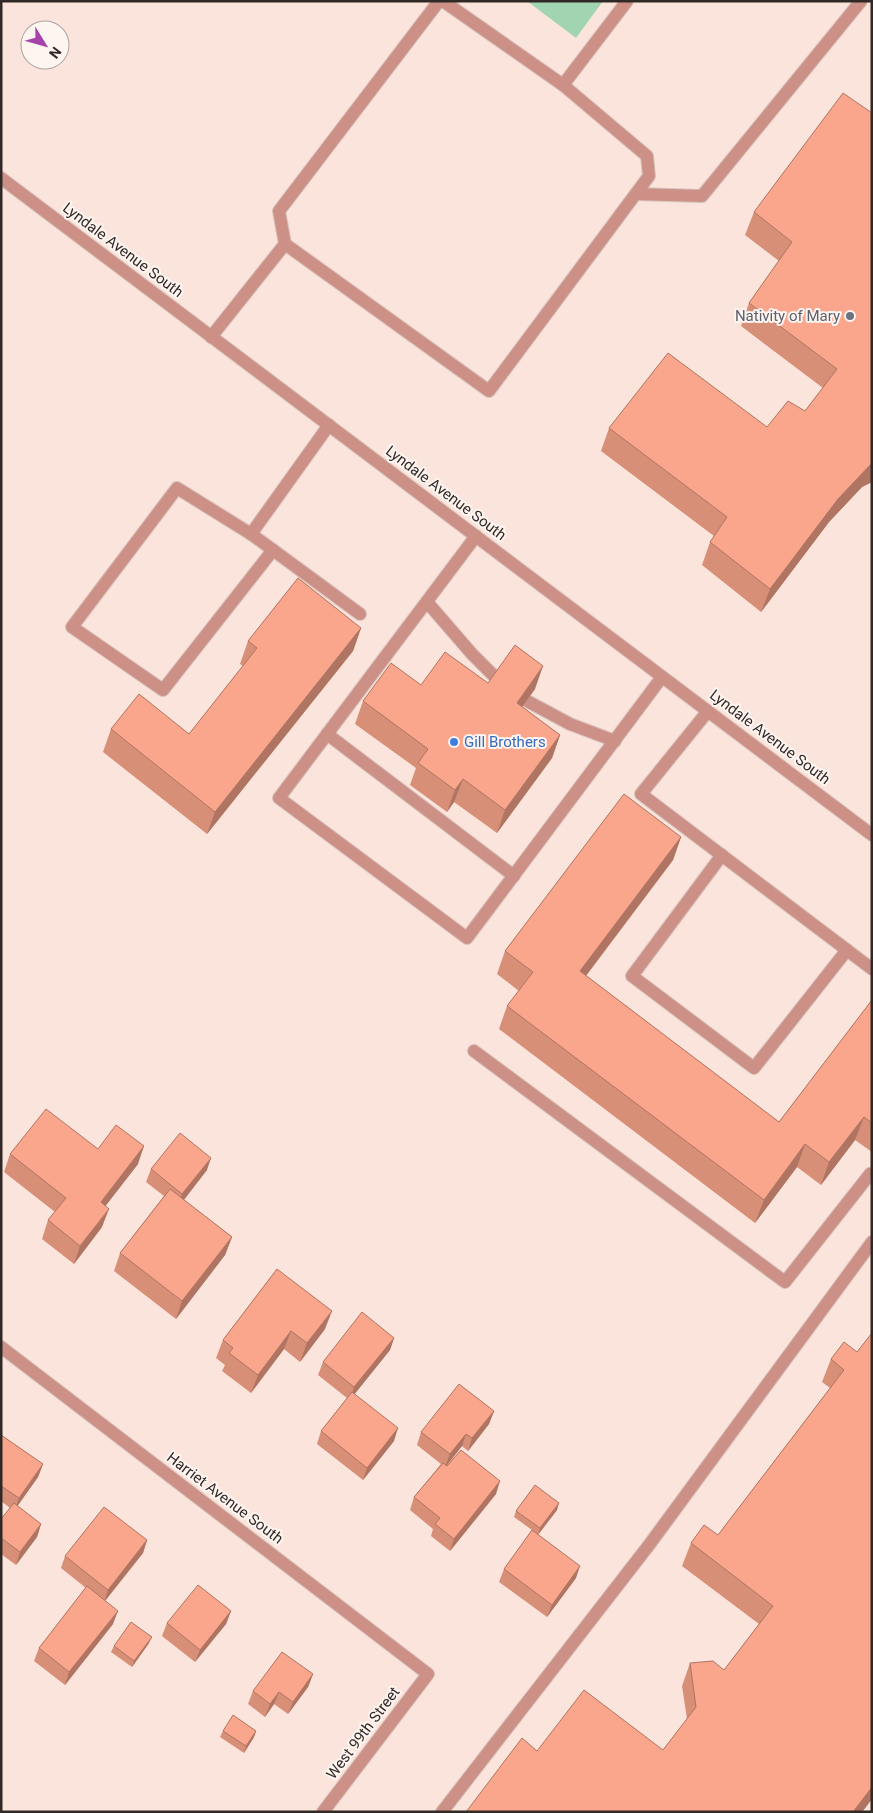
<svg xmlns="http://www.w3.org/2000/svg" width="873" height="1813" font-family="Roboto,sans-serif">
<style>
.green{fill:#a1d5b2}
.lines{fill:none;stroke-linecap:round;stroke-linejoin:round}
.minor-casing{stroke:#d7c2ba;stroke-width:14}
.minor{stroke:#cc9087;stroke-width:12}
.wall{fill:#d78f78}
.shaded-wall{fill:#af7462}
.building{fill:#faa68c;stroke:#af7462}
.worship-dot{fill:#6b7280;stroke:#fef5f1;stroke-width:2}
.shop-dot{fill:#3f7fe0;stroke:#fef5f1;stroke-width:2}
.labels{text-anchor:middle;stroke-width:4;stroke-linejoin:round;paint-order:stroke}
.street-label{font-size:15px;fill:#312926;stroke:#fef5f1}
.worship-label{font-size:15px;fill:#5b616d;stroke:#fef5f1;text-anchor:end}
.shop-label{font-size:15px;fill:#366cbe;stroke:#fef5f1;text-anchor:start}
</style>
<rect width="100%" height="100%" fill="#fbe4db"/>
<path class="green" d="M527,1H603L576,38Z"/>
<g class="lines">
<g class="minor-casing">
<g id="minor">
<path d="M443,1L563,85L627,1"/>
<path d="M1,178L872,835"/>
<path d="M636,194L702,196L861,1"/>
<path d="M285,244L489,391L649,176L647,156L563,85"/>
<path d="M211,337L285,244L279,211L439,1"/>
<path d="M329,425L251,534L177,488L72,627L163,690L273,550L360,614"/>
<path d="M251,534L273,550"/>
<path d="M476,536L279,798L467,938L662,677"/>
<path d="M427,602L472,654L498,680"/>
<path d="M527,701L570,724L615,741"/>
<path d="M708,711L641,794L872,969"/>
<path d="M327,734L514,876"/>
<path d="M722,855L632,976L754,1068L847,950"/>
<path d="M474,1051L785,1282L870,1174L872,1175"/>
<path d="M1,1347L428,1674L323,1812"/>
<path d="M442,1812L649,1545L872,1242"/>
</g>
</g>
<use href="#minor" class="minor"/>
</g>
<g class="wall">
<path d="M872,113V482L862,487L829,522L761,612L702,565L710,542L714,536L601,451L609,428L767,427L805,411L823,388L741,326L749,303L779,261L745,235L754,212Z"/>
<path d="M361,628L353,651L207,834L103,752L111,729L189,734L243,666L240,664L248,641Z"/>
<path d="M488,683L535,689L522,707L560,735L552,758L497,833L454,802L447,812L410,785L416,768L355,724L363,701L421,685Z"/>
<path d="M681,837L673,860L586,976L779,1122L872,1000V1152L855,1140L821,1185L797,1167L755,1223L499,1029L507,1006L519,991L497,974L505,951Z"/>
<path d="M98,1149L138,1164L105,1206L102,1227L74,1264L42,1239L48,1220L55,1212L4,1172L10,1154Z"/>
<path d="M151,1169L207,1170L184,1200L232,1237L225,1255L176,1319L114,1271L120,1253L164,1196L146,1182Z"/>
<path d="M277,1269L325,1329L300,1362L284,1349L251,1393L222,1371L225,1365L216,1358L223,1340Z"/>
<path d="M872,1333V1799L862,1812H466L537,1751L663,1750L687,1719L682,1686L690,1663L724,1670L759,1624L682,1566L691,1543L718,1535L830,1388L822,1382L831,1359L857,1352Z"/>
<path d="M394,1338L390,1350L354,1394L394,1441L363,1480L317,1444L321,1431L347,1398L318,1375L323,1362Z"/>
<path d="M494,1411L489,1424L468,1451L462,1446L447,1466L496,1494L450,1551L431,1536L433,1529L410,1510L414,1497L441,1464L417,1445L421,1432Z"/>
<path d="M1,1435L43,1464L38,1477L17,1506L41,1524L37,1537L16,1565L1,1554V1519L10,1508L1,1501Z"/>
<path d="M557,1510L538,1534L576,1578L547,1617L499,1582L504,1569L532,1530L514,1517L516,1511Z"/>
<path d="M147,1540L143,1553L105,1601L113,1624L65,1685L34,1661L39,1648L86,1588L61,1568L65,1556Z"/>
<path d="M231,1611L226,1624L195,1662L162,1636L167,1623Z"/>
<path d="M149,1643L132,1667L111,1652L114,1646Z"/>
<path d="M313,1674L308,1687L288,1714L274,1704L265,1717L248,1704L253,1691Z"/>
<path d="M223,1731H256L254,1737L244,1753L220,1737Z"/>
</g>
<g class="shaded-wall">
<path d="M872,463V482L862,487L829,522L761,612L770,589L838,499Z"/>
<path d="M361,628L353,651L207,834L215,812Z"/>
<path d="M543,666L535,689L508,726L517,703Z"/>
<path d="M560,735L552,758L497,833L505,810Z"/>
<path d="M463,779L454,802L447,812L455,790Z"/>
<path d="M681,837L673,860L572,994L580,971Z"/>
<path d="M864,1117L855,1140L821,1185L829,1162Z"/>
<path d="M805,1144L797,1167L755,1223L764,1200Z"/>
<path d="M144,1146L138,1164L94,1221L101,1202Z"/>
<path d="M211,1158L207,1170L178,1207L182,1194Z"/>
<path d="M109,1209L102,1227L74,1264L80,1246Z"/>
<path d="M232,1237L225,1255L176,1319L182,1301Z"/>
<path d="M332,1311L325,1329L300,1362L307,1343Z"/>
<path d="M291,1331L284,1349L251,1393L258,1375Z"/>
<path d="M394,1338L390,1350L350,1400L354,1387Z"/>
<path d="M494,1411L489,1424L468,1451L472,1438Z"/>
<path d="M398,1428L394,1441L363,1480L367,1468Z"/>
<path d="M466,1434L462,1446L445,1467L450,1454Z"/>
<path d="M43,1464L38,1477L14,1511L19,1498Z"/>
<path d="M500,1481L496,1494L450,1551L454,1539Z"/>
<path d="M559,1503L557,1510L538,1535L540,1528Z"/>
<path d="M41,1524L37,1537L16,1565L20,1552Z"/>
<path d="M147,1540L143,1553L104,1602L108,1590Z"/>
<path d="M580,1566L576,1578L547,1617L552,1605Z"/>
<path d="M118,1611L113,1624L65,1685L69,1672Z"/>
<path d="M231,1611L226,1624L195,1662L200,1650Z"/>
<path d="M152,1637L149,1643L132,1667L134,1661Z"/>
<path d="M313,1674L308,1687L288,1714L293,1702Z"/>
<path d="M279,1692L274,1704L265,1717L270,1704Z"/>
<path d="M256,1731L254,1737L244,1753L246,1746Z"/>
<path d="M872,1787V1799L862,1812H853Z"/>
</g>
<g class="building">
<path d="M843,93L872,113V463L838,499L770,589L710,542L727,517L609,428L668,353L767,427L788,401L805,411L837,369L749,303L792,242L754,212Z"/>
<path d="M298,578L361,628L215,812L111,729L139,694L189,734L257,648L248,641Z"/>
<path d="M515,645L543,666L517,703L560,735L505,810L463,779L455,790L418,763L428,749L363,701L391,663L421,685L445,652L488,683Z"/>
<path d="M624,794L681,837L580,971L779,1122L872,1000V1123L864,1117L829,1162L805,1144L764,1200L507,1006L533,972L505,951Z"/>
<path d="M46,1109L98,1149L116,1125L144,1146L101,1202L109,1209L80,1246L48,1220L66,1198L10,1154Z"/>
<path d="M180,1133L211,1158L182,1194L151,1169Z"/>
<path d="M170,1189L232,1237L182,1301L120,1253Z"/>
<path d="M277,1269L332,1311L307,1343L291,1331L258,1375L229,1353L233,1348L223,1340Z"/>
<path d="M362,1312L394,1338L354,1387L323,1362Z"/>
<path d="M872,1333V1787L853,1812H466L522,1738L537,1751L584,1690L663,1750L696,1707L690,1663L713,1661L724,1670L773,1606L691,1543L704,1525L718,1535L844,1370L831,1359L844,1342L857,1352Z"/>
<path d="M459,1384L494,1411L472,1438L466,1434L450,1454L421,1432Z"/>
<path d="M352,1392L398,1428L367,1468L321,1431Z"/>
<path d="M1,1435L43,1464L19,1498L1,1486Z"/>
<path d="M461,1450L500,1481L454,1539L435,1524L440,1518L414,1497L443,1463L447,1466Z"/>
<path d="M535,1485L559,1503L540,1528L516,1511Z"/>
<path d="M14,1503L41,1524L20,1552L1,1538V1519Z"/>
<path d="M104,1507L147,1540L108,1590L65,1556Z"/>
<path d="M532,1530L580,1566L552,1605L504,1569Z"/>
<path d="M198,1585L231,1611L200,1650L167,1623Z"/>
<path d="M87,1586L118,1611L69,1672L39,1648Z"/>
<path d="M131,1622L152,1637L134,1661L114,1646Z"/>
<path d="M282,1652L313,1674L293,1702L279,1692L270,1704L253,1691Z"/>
<path d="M233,1715L256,1731L246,1746L223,1731Z"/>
</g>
<circle class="worship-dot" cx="850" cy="316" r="5"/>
<circle class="shop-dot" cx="454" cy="742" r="5"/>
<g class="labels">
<g class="street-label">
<text transform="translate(123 250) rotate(37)" y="5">Lyndale Avenue South</text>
<text transform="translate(446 493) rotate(37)" y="5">Lyndale Avenue South</text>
<text transform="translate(770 737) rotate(37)" y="5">Lyndale Avenue South</text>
<text transform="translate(225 1498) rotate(37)" y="5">Harriet Avenue South</text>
<text transform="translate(363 1733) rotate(-53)" y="5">West 99th Street</text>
</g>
<g class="worship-label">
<text x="840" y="321">Nativity of Mary</text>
</g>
<g class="shop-label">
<text x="464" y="747">Gill Brothers</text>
</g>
</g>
<rect width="873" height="1813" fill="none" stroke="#312926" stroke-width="5"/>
<g transform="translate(45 45) rotate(127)"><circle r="24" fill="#fef5f1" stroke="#aca3a0"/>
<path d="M0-4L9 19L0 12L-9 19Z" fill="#a643aa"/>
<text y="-8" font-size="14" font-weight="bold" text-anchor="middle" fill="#312926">N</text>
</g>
</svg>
